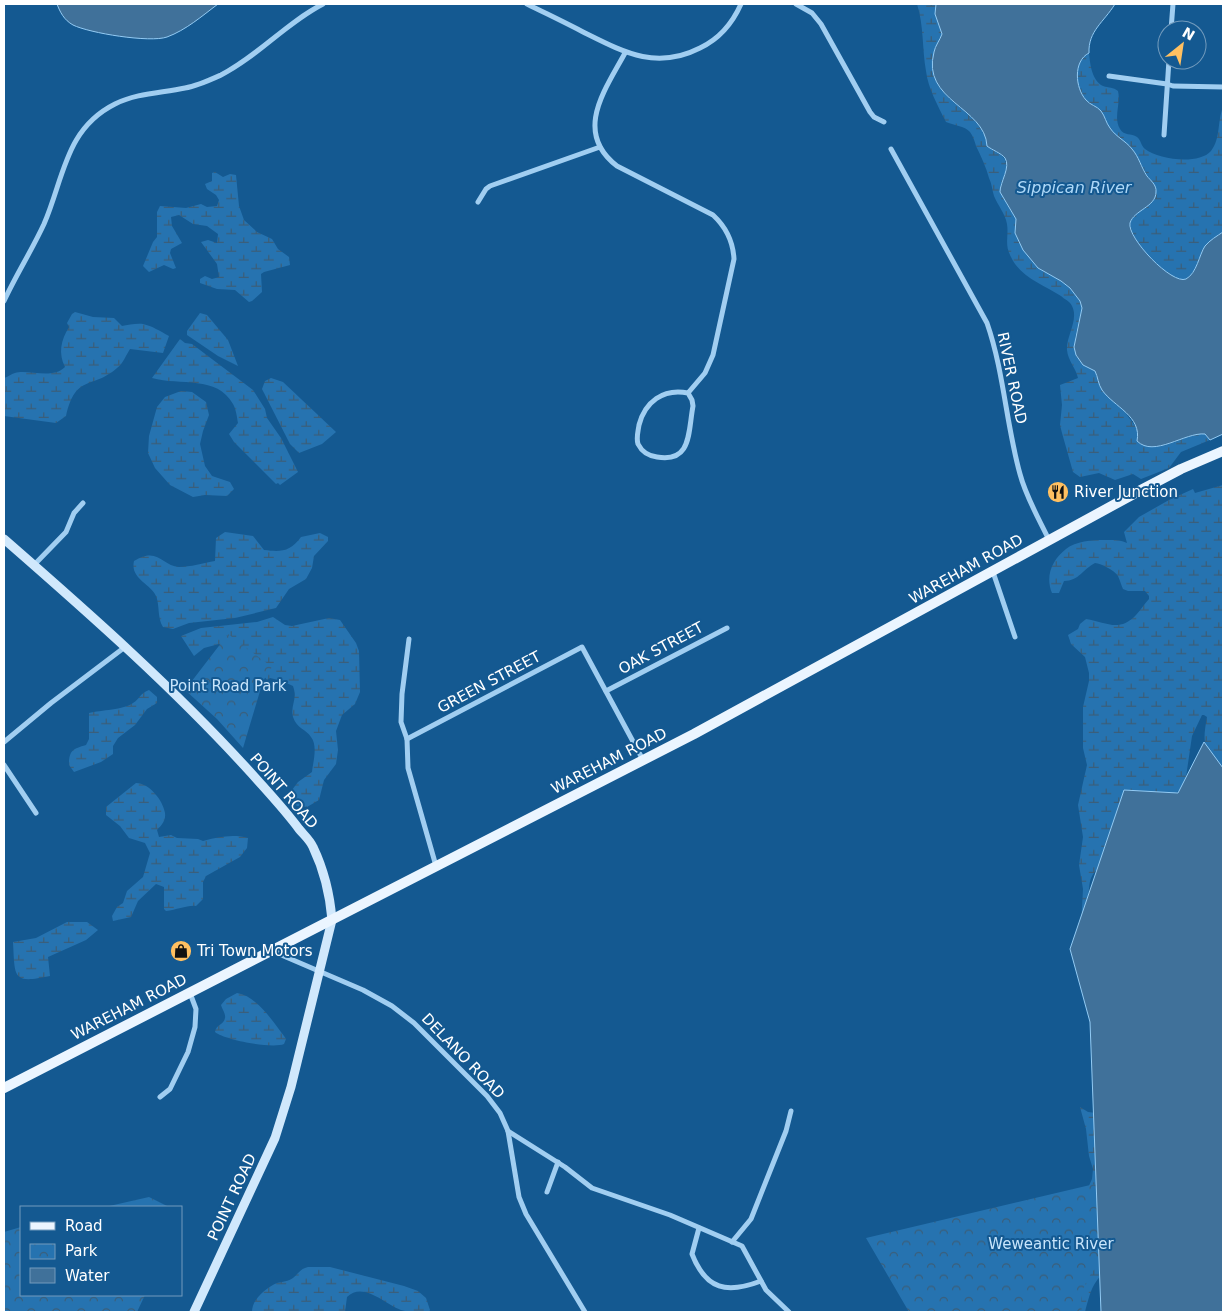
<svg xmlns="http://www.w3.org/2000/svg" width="1227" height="1316" font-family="'DejaVu Sans',sans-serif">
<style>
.wetland{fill:url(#wetland-marsh)}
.park{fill:url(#park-crowns)}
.water{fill:#40719a;stroke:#93cbf4}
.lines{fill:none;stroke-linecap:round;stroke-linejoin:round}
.street{stroke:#a1cef1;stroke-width:5}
.secondary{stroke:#d0e8fc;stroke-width:9}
.primary{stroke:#ebf5ff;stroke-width:10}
.labels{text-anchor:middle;stroke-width:4;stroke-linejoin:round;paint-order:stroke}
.street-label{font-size:15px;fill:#fff;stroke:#145991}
.poi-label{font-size:15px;fill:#fff;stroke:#145991;text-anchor:start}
.park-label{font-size:15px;fill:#c8e5fc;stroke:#145991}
.water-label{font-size:16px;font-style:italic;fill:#add8f8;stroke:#145991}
</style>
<defs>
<pattern id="wetland-marsh" width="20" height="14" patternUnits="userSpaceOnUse" patternTransform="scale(1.25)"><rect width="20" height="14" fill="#2673b0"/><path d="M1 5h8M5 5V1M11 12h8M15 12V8" fill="none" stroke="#3b5e79"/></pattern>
<pattern id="park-crowns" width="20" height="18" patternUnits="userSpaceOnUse" patternTransform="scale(1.25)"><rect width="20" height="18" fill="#2673b0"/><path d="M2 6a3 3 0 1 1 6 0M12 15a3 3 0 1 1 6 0" fill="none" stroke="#3b5e79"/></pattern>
</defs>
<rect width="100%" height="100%" fill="#145991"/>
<g class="wetland">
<path d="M917,4H936C933,16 941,23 942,34C940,40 935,46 934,52C921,101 984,107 987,146C992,150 997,152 1002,156C1011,163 1003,178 1000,187L1006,203L1016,219L1015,233L1024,250L1038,268L1061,281L1070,288L1080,301L1082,308L1075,338L1076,355L1083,365L1095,371L1099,384L1115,403L1121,407L1139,431L1137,441C1153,457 1181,437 1199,434H1205L1210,440L1181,452L1169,468L1141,479L1133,474L1115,480L1099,473L1080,477L1073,472L1062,433L1060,425L1062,405L1060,385L1078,378C1076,368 1068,361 1067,350C1066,336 1079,320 1072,306C1070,301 1064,299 1061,296C1043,284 1021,278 1011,257C1004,244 1009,236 1007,224C1005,213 998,206 994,196C992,190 992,184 989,178C986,167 981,156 976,146C975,142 973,136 970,132C965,126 953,125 946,122C938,106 928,88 926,71C922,48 924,26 917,4Z"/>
<path d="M1089,53C1090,64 1092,81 1103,86C1109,88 1113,87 1118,91C1121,103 1113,118 1120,129C1124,136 1131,133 1137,137C1141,140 1141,146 1145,149C1159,160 1199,165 1211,151C1221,138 1217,122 1223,107V232C1217,236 1210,240 1205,246C1199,256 1196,274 1185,279C1171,284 1125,236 1131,221C1134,214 1142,209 1148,205L1152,182C1145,173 1142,164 1136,155C1130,145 1118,139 1111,130C1107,125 1106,118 1102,113C1098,107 1092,105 1087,101C1075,90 1073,61 1089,53Z"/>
<path d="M215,172L223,177L230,174L236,175L239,206L244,220L257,232L272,239L278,249L289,257L290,265L264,272L261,274L262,292L252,301L249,302L235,290L217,289L200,283V279L205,276L212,279L219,277L217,264L201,242L208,240L217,243L218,234L207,226L193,224L179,215L171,217L172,226L182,243L171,249L170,253L176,268L173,269L164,265L149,272L143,266L153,242L157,237V212L160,206L186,208L201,204L207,207L217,206L219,200L216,195L207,189L205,184L212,181V173Z"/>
<path d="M75,312L93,317L114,318L122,326C128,325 137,323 143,324C152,326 160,331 169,336L163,353L130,349C126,355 123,364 117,368C92,390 76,373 66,416L56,423L4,416V378C8,377 11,374 15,373C28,369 52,380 65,367C58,353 61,340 69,327L67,323L72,314Z"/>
<path d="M200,313L207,315L228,340L238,366L218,356L187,335V331Z"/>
<path d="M180,339L185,343L192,344L253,390L265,409L267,418L281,438L298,472L280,485L278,483L276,484L234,442L229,434L238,423C237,417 236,409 233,404C217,375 181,386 152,378Z"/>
<path d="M271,378L283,382L336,432L322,444L299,453L290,444L262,389L265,381Z"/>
<path d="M181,391L192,392L206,402L209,415L203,431L200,444L205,466L212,476L230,482L234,489L227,496L205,495L193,497L170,485L155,468L148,453L149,436L157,407L165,397Z"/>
<path d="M1223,485V775C1206,750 1201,749 1207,717L1204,715H1202L1192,736L1186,777L1181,790L1171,795L1138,791L1127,795L1097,870C1087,878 1090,890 1088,901C1086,909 1083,917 1081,926L1083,889L1079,865L1083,837L1078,805L1087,765L1083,748V707L1089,681V673L1085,657L1071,644L1068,635L1078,629L1080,624L1086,619C1106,622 1119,633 1136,615C1141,610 1144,604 1149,599V596L1145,591H1128L1123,589C1121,585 1120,580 1118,576C1114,570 1102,564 1095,563C1083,569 1079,581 1064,581L1059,593H1052C1045,576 1052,560 1066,549C1076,541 1092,540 1104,540C1112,540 1119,539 1127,543L1124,532L1139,517L1169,500L1193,489L1195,493Z"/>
<path d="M225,532L253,536L264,550C281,552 290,552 301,537L320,533L328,537V541L314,556L312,568L306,579L289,589L276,608L235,618L189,623L173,629L163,627C157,618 160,606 156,596C150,583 130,579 134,561C158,546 162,566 179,567C190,567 204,563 215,561L216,538Z"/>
<path d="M273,617L285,625L292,626L329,618L340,620L356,643L359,651L360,692L355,704L342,715L336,731L338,750L336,764L324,780L319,800L307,807L297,806L293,802L292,790L298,782L312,772C313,762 318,746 311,737C306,729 297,729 293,717C290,705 298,700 293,686L282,681L270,678L267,680L253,662L219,644L204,648L194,656L181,636L201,628L257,622Z"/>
<path d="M149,690L157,697V703L147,709L135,725L118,738L113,746V754L101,762L74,772L69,765C69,750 73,749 86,745L89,739V713C101,710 124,710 133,703C140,699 139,694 149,690Z"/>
<path d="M136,783C149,783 163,800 165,813C166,820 162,825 157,830L159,837L171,835L177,838L198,839L203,841C218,837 233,834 248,838L247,848L240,857L206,876L203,882V899L196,906C187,905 177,910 166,911L164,909V887L156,884L138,901L131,917L113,921L112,916L117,907L123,903L127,891L143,877L150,853L145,843L129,838L120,826L106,815V807Z"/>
<path d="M67,922H87L98,930L86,940L48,957L50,976C12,984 15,978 13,942L36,938Z"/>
<path d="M237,993C257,996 273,1022 284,1036L286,1039L284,1044C272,1049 225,1040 215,1032C216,1024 224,1025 225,1018C226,1014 222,1009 221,1005L226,999Z"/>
<path d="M1080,1107L1088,1112L1096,1113L1110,1267C1092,1282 1091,1290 1085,1312H1074L1088,1188L1092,1179L1093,1169L1089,1156L1086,1129Z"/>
<path d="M308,1267H330L404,1286L418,1291L426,1298L430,1310L429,1312C420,1312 410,1313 401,1310C385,1304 363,1281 347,1297L345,1312H252C252,1299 266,1288 277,1283C282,1282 289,1281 293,1278C299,1273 300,1269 308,1267Z"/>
</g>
<g class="park">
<path d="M228,634L272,667L263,681L243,748L217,719L185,690Z"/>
<path d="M1103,1182L1120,1242C1100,1262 1077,1281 1082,1312H909L866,1238Z"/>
<path d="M149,1197L169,1207H105Z"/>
<path d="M21,1227V1295H145L137,1312H4V1232Z"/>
</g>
<g class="water">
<path d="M57,4H218C202,16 186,30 167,37C150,43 89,33 73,25C64,20 60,12 57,4Z"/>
<path d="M936,4H1115C1104,22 1088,31 1089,53C1073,61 1075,88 1086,100C1090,105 1097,106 1101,111C1105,116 1106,123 1110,128C1116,137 1126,141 1132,149C1139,157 1141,167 1147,176C1150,180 1157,185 1156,192C1156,207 1134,210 1130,223C1127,238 1172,285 1186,279C1197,273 1199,255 1205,246C1210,240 1217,236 1223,232V434L1210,440L1205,434C1185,432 1154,458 1137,441C1142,416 1114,407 1102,390C1098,384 1098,377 1095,371L1083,365L1076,355L1074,347L1082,308L1080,301L1070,288L1061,281L1038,268L1023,250L1015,233L1016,219L1000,192C1000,182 1011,167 1005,158C1001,153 992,150 987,146C985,107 921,101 934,52C935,46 940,40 942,34L935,14Z"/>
<path d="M1204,742L1223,768V1312H1101L1090,1022L1070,949L1124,790L1178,793Z"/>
</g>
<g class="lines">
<g class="street">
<path d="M527,4C547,14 566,23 585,33C625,53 657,70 700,48C719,39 733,22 741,4"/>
<path d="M796,4L812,13L821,24L870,112L874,117L884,122"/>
<path d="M1171,30L1173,4"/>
<path d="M625,53C605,90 573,132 617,166L713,215C726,227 733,241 734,259L713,355L705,373L688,393L692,400L693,406C688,432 692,463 657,457C649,456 642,452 638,444C636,438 638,432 639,425C645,402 663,388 688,393"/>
<path d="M1109,76L1167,84L1173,86L1223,87"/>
<path d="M1164,135L1169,60"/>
<path d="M891,149L987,323C1004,372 1006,424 1020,474C1026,497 1039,519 1049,540"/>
<path d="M478,202L486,189L490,186L600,147"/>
<path d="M4,301C16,275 32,250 44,224C64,178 65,129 115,104C137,93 162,93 185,88C197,86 210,80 221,75C258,56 286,23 323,4"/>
<path d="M34,565L66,532L74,513L83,503"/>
<path d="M993,572L1015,637"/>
<path d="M409,639L402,694L401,722L407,739L408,768L436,866"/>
<path d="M606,691L727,628"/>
<path d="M407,739L582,647L643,760"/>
<path d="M4,742L51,703L125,647"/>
<path d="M4,765L36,813"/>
<path d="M272,951L363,990L392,1006L414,1023L487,1096L500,1113L508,1131L519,1197L526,1214L585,1312"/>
<path d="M160,1097L170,1089L188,1052L195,1027L196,1009L190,993"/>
<path d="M508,1131L565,1167L592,1188L670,1215L742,1246L766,1290L789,1312"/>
<path d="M547,1192L558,1162"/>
<path d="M699,1228L692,1254C706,1290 727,1294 761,1281"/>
<path d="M732,1242L751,1219L786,1131L791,1111"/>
</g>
<path class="secondary" d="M4,539C90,614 175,689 252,774C268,792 285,810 299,829C304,835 310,840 313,847C324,870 330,895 332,920L291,1087L275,1138L194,1312"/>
<path class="primary" d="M4,1088L694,734L1141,490L1181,469L1223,451"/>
</g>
<defs>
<g id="restaurant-disc" transform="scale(1.125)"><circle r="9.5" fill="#ffc061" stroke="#145991"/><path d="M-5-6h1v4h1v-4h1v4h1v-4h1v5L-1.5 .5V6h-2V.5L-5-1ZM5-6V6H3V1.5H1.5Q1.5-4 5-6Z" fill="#111"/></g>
<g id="shop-disc" transform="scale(1.125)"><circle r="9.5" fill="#ffc061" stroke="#145991"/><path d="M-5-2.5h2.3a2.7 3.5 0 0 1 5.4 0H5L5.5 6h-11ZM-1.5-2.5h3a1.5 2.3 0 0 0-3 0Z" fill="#111"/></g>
</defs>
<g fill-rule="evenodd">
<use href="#restaurant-disc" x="1058" y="492"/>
<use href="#shop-disc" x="181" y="951"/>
</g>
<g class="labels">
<g class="street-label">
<text transform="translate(1012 378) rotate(78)" y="5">RIVER ROAD</text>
<text transform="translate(966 569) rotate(-29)" y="5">WAREHAM ROAD</text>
<text transform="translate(661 648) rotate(-28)" y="5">OAK STREET</text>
<text transform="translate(489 682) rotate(-28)" y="5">GREEN STREET</text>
<text transform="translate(609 761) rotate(-27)" y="5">WAREHAM ROAD</text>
<text transform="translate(284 791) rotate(49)" y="5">POINT ROAD</text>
<text transform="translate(129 1007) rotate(-27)" y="5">WAREHAM ROAD</text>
<text transform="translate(463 1056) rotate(46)" y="5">DELANO ROAD</text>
<text transform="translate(232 1197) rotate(-65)" y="5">POINT ROAD</text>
</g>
<g class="poi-label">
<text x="1074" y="497">River Junction</text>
<text x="197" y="956">Tri Town Motors</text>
</g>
<g class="park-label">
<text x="228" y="691">Point Road Park</text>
<text x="1051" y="1249">Weweantic River</text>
</g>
<g class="water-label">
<text x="1074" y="193">Sippican River</text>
</g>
</g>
<rect width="1227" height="1316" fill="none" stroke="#ffffff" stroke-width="10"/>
<rect x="20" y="1206" width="162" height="90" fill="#145991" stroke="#729bbd"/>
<rect x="30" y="1222" width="25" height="8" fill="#ebf5ff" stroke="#729bbd"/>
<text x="65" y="1231" font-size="15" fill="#ffffff">Road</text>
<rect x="30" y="1244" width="25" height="15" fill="url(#park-crowns)" stroke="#729bbd"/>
<text x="65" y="1256" font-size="15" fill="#ffffff">Park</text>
<rect x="30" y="1268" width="25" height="15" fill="#40719a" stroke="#729bbd"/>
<text x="65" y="1281" font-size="15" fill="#ffffff">Water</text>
<g transform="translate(1182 45) rotate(30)"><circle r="24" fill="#145991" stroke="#729bbd"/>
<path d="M0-4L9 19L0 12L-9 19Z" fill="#ffc061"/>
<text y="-8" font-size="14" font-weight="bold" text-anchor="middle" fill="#ffffff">N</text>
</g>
</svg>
